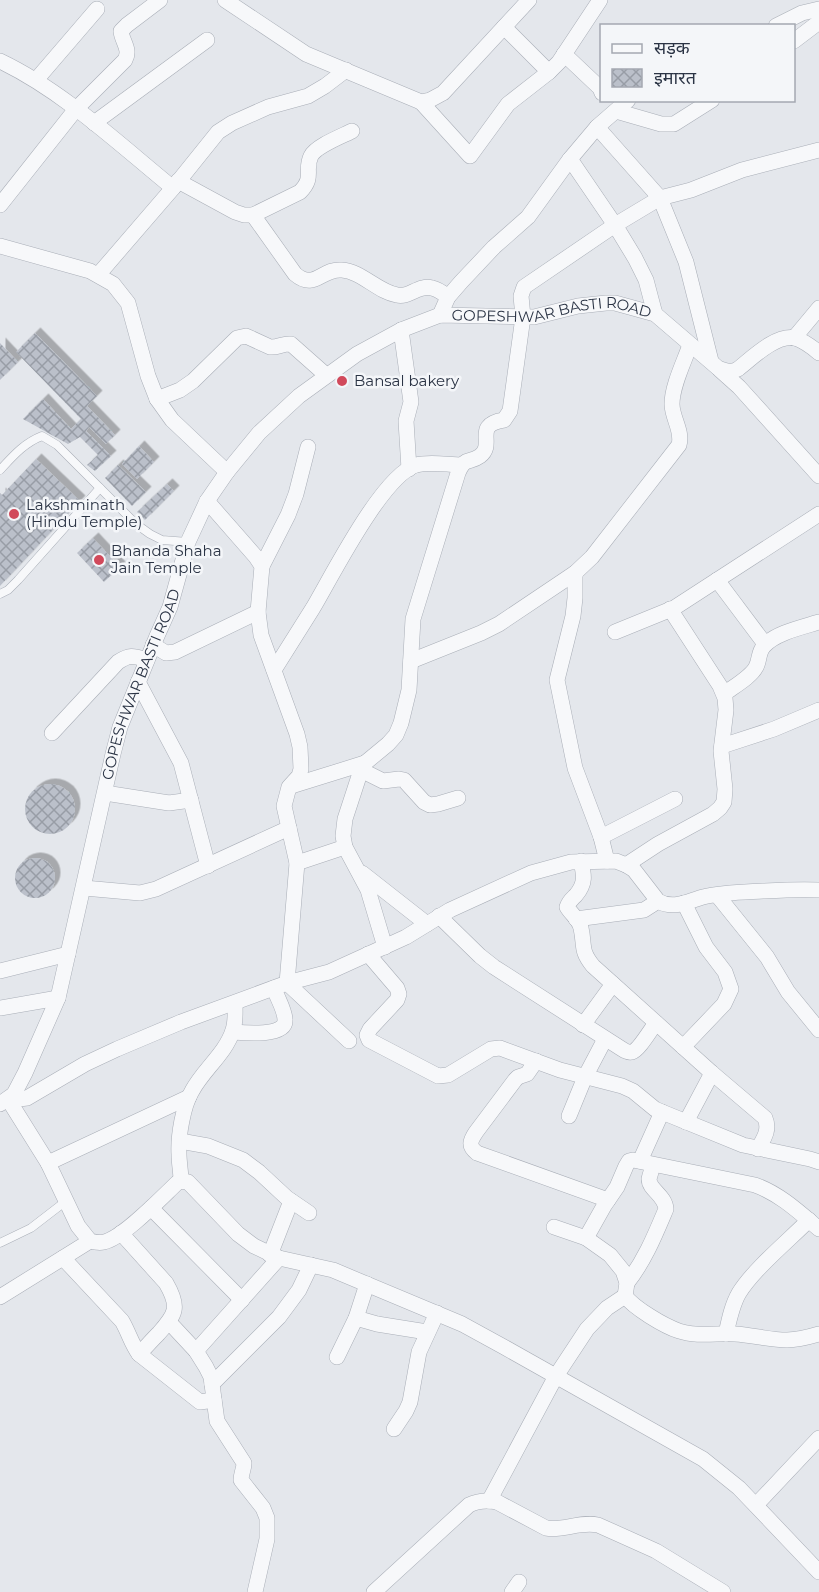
<svg xmlns="http://www.w3.org/2000/svg" width="819" height="1592" font-family="Montserrat,'Noto Sans Devanagari',sans-serif">
<style>
.building{fill:url(#building-cross-hatch);filter:url(#shadow)}
.lines{fill:none;stroke-linecap:round;stroke-linejoin:round}
.service-casing{stroke:#a9aeb7;stroke-width:9}
.minor-casing{stroke:#a9aeb7;stroke-width:16}
.service{stroke:#f7f8fa;stroke-width:8}
.minor{stroke:#f7f8fa;stroke-width:15}
.poi-dot{fill:#d1495b;stroke:#f4f6f9;stroke-width:2}
.labels{text-anchor:middle;stroke-width:5;stroke-linejoin:round;paint-order:stroke}
.street-label{font-size:15px;fill:#2b3445;stroke:#f4f6f9}
.poi-label{font-size:15px;fill:#2b3445;stroke:#f4f6f9;text-anchor:start}
</style>
<defs>
<pattern id="building-cross-hatch" width="8" height="8" patternUnits="userSpaceOnUse" patternTransform="scale(1.5)"><rect width="8" height="8" fill="#bbc0ca"/><path d="M0 0l8 8M0 8l8-8" fill="none" stroke="#989da6"/></pattern>
<filter id="shadow"><feDropShadow dx="5.5" dy="-5.5" stdDeviation="0" flood-color="#0004"/></filter>
</defs>
<rect width="100%" height="100%" fill="#e4e7ec"/>
<g class="building">
<path d="M35,333L97,396L87,406L115,435L106,444L89,427L86,431L111,456L95,471L87,465L98,455L80,437L68,444L23,419L43,399L71,429L81,419L16,352Z"/>
<path d="M0,343L18,362L0,380Z"/>
<path d="M139,446L154,462L137,479L122,464Z"/>
<path d="M36,459L80,501L0,586V493L2,495Z"/>
<path d="M118,465L146,492L132,506L105,478Z"/>
<path d="M167,484L174,491L145,520L137,512Z"/>
<path d="M93,538L120,567L104,582L77,553Z"/>
<circle cx="50" cy="809" r="25"/>
<circle cx="35" cy="878" r="20"/>
</g>
<g class="lines">
<g class="service-casing">
<g id="service">
<path d="M0,470C13,456 24,443 42,436L57,445L136,524L150,534L162,540L188,542"/>
<path d="M0,594L8,590L18,580L100,488"/>
<path d="M0,1243L31,1228L66,1201"/>
</g>
</g>
<g class="minor-casing">
<g id="minor">
<path d="M225,0L306,54L421,102L430,100L443,93L529,0"/>
<path d="M776,26L802,13L819,9"/>
<path d="M504,27L549,72"/>
<path d="M794,41L819,22"/>
<path d="M564,54L600,88L602,93"/>
<path d="M0,61C63,91 119,144 173,188"/>
<path d="M36,80L97,9"/>
<path d="M421,102L470,156L508,104L549,72L559,62L600,0"/>
<path d="M616,111L661,124H674L712,100"/>
<path d="M94,123L207,40"/>
<path d="M597,127L660,198L686,262L711,361"/>
<path d="M570,159L615,225L635,258L646,280L655,314"/>
<path d="M178,181L235,212L244,215H253L300,192C315,177 304,170 311,156C316,146 342,136 352,131"/>
<path d="M0,205L76,109L125,60C131,49 122,42 121,31L127,25L160,0"/>
<path d="M253,215L295,274C315,291 321,268 342,270C361,271 378,292 397,295C409,298 419,284 432,288C438,289 443,293 448,297"/>
<path d="M0,246L90,271L113,284L128,303L148,376L157,399L172,420L227,472"/>
<path d="M98,275L173,188L218,132L232,123L268,107L308,96L325,86L346,70"/>
<path d="M440,315L448,297L461,282L494,247L528,217L570,159L597,127L628,100"/>
<path d="M401,330L411,402L406,421L409,469"/>
<path d="M794,338L819,308"/>
<path d="M720,370L739,387L819,476"/>
<path d="M157,399L180,390L193,381L237,338L246,336L270,347C278,348 283,343 291,344L326,375"/>
<path d="M207,501L256,557L262,566L258,612L261,635L297,734L300,747L301,769L299,776L289,787L284,806L297,863L287,983L349,1041"/>
<path d="M262,566L288,515L296,494L308,447"/>
<path d="M575,573V598L573,616L557,680L575,768L601,837L607,861"/>
<path d="M717,580L765,644"/>
<path d="M615,632L674,608L819,514"/>
<path d="M153,645L166,653L175,652L258,612"/>
<path d="M411,661L481,633L499,624L575,573L592,557L679,445C683,431 672,418 672,404C672,386 684,362 690,345"/>
<path d="M274,670C287,649 300,629 313,608C332,576 382,476 416,465C430,461 448,465 462,465"/>
<path d="M138,682L181,763L208,866"/>
<path d="M724,694C733,687 751,677 756,667C760,660 758,652 764,646C775,633 803,627 819,622"/>
<path d="M52,733L118,662C130,654 134,656 147,660"/>
<path d="M722,746L774,729L819,710"/>
<path d="M361,770L383,781L399,779L404,780L424,802L430,805L438,804L458,798"/>
<path d="M291,786L365,763"/>
<path d="M105,793L169,803L191,800"/>
<path d="M601,837L675,799"/>
<path d="M581,861C584,875 586,883 576,895C572,899 569,901 567,907C571,914 579,919 581,928C585,946 580,950 593,966L712,1073L765,1118C770,1130 764,1138 758,1149"/>
<path d="M297,863L345,847"/>
<path d="M626,865L658,844L713,814L720,808L724,802L725,789L721,751L726,710L725,698L720,686L670,609"/>
<path d="M362,873L427,924"/>
<path d="M84,888L140,893L156,889L289,828"/>
<path d="M717,895L767,957L788,992L819,1030"/>
<path d="M439,916L480,956L494,967L622,1049C625,1051 628,1053 632,1052C639,1050 651,1029 656,1023"/>
<path d="M576,919L644,910L658,901"/>
<path d="M385,947L368,890L345,847L343,836L345,819L361,770L365,763L388,744L396,735L401,723L409,690L413,619L458,473C465,456 469,464 480,456C496,444 472,425 504,420L510,411L523,317L521,296L524,287L615,225L660,198L691,190L742,170L819,150"/>
<path d="M368,954L397,988L399,994L397,1000L370,1029L367,1035L369,1040L438,1076L448,1075L491,1049L500,1048L560,1070L622,1086L633,1091L655,1109L662,1112L743,1145L810,1159L819,1162"/>
<path d="M0,971L68,954"/>
<path d="M0,1008L58,998"/>
<path d="M583,1025L613,984"/>
<path d="M233,1032C244,1033 286,1037 285,1020C285,1010 277,998 274,988"/>
<path d="M683,1047L724,1004L731,989L725,972L706,947L684,903"/>
<path d="M536,1061L527,1074L518,1077L515,1080L476,1132C470,1141 468,1146 477,1153L608,1200"/>
<path d="M14,1094L19,1099L27,1098L85,1064L117,1049L181,1022L287,983L329,972L406,937L450,910L531,873L571,862L616,861L626,865L634,870L658,901C673,910 688,901 703,897C723,892 743,892 763,891C782,890 800,889 819,890"/>
<path d="M8,1099L48,1163L78,1226L90,1241C94,1242 99,1243 104,1242C123,1238 161,1198 177,1183L181,1181L188,1182L238,1234L254,1246L279,1258L333,1270L462,1324L504,1347L703,1459L739,1488L819,1572"/>
<path id="s1" d="M0,1104L14,1094L25,1073L58,998L113,754L120,727L157,636L170,607L188,542L207,501L227,472L259,433L299,396L357,354L401,330L440,315L534,317L578,306L606,303H615L655,314L718,368C726,371 731,373 738,369C752,358 776,334 795,338C804,341 812,347 819,353"/>
<path d="M569,1116L585,1077L605,1039"/>
<path d="M686,1122L712,1073"/>
<path d="M180,1141L208,1146L243,1160L259,1172L287,1198L309,1213"/>
<path d="M640,1161L662,1112"/>
<path d="M48,1163L189,1097"/>
<path d="M181,1181C181,1172 179,1163 179,1154C178,1136 183,1106 192,1091C203,1070 226,1053 233,1030C236,1021 235,1012 235,1003"/>
<path d="M151,1208L242,1300"/>
<path d="M554,1227L586,1238L610,1255L623,1271L627,1283L625,1296C634,1308 664,1326 679,1331C697,1337 717,1333 735,1334C753,1335 769,1340 787,1340C797,1340 809,1337 819,1334"/>
<path d="M121,1233L166,1283C180,1307 176,1314 159,1333C152,1340 146,1347 139,1354"/>
<path d="M586,1238L604,1206L617,1187L626,1166L629,1161L633,1160L755,1185C780,1194 799,1212 819,1229"/>
<path d="M270,1255L291,1201"/>
<path d="M63,1258L122,1321C129,1333 131,1343 139,1354L200,1402L214,1400"/>
<path d="M627,1283C645,1260 655,1235 666,1209C665,1195 649,1190 649,1179C650,1175 652,1169 653,1165"/>
<path d="M0,1297L90,1241"/>
<path d="M356,1318L377,1324L427,1332"/>
<path d="M169,1322L196,1351L206,1367L211,1377L217,1421L244,1463C244,1469 241,1474 241,1480L263,1508L267,1518V1539L255,1592"/>
<path d="M726,1334C729,1320 732,1305 739,1293C754,1269 788,1241 809,1220"/>
<path d="M196,1351L279,1258"/>
<path d="M337,1357L356,1318L367,1284"/>
<path d="M212,1384L279,1317L299,1290L311,1265"/>
<path d="M394,1429L406,1411L410,1402L419,1352L437,1313"/>
<path d="M489,1501L556,1376L587,1329L607,1308L625,1296"/>
<path d="M756,1505L819,1438"/>
<path d="M374,1592L469,1505C479,1500 487,1500 497,1502L546,1528C564,1531 580,1521 598,1525L656,1551L723,1592"/>
<path d="M512,1592L519,1582"/>
</g>
</g>
<use href="#service" class="service"/>
<use href="#minor" class="minor"/>
</g>
<g class="poi-dot">
<circle cx="342" cy="381" r="6"/>
<circle cx="14" cy="514" r="6"/>
<circle cx="99" cy="560" r="6"/>
</g>
<g class="labels">
<g class="street-label">
<text dy="5" stroke="none"><textPath href="#s1" startOffset="1060">GOPESHWAR BASTI ROAD</textPath></text>
<text dy="5" stroke="none"><textPath href="#s1" startOffset="448">GOPESHWAR BASTI ROAD</textPath></text>
</g>
<g class="poi-label">
<text x="354" y="386">Bansal bakery</text>
<text x="26" y="510">Lakshminath<tspan x="26" dy="17">(Hindu Temple)</tspan></text>
<text x="111" y="556">Bhanda Shaha<tspan x="111" dy="17">Jain Temple</tspan></text>
</g>
</g>
<rect x="600" y="24" width="195" height="78" fill="#f4f6f9" stroke="#a4a8b1" stroke-width="1.5"/>
<rect x="612" y="44" width="30" height="9" fill="#f7f8fa" stroke="#a4a8b1" stroke-width="1.5"/>
<text x="654" y="54" font-size="18" fill="#2b3445">सड़क</text>
<rect x="612" y="69" width="30" height="18" fill="url(#building-cross-hatch)" stroke="#a4a8b1" stroke-width="1.5"/>
<text x="654" y="84" font-size="18" fill="#2b3445">इमारत</text>
</svg>
